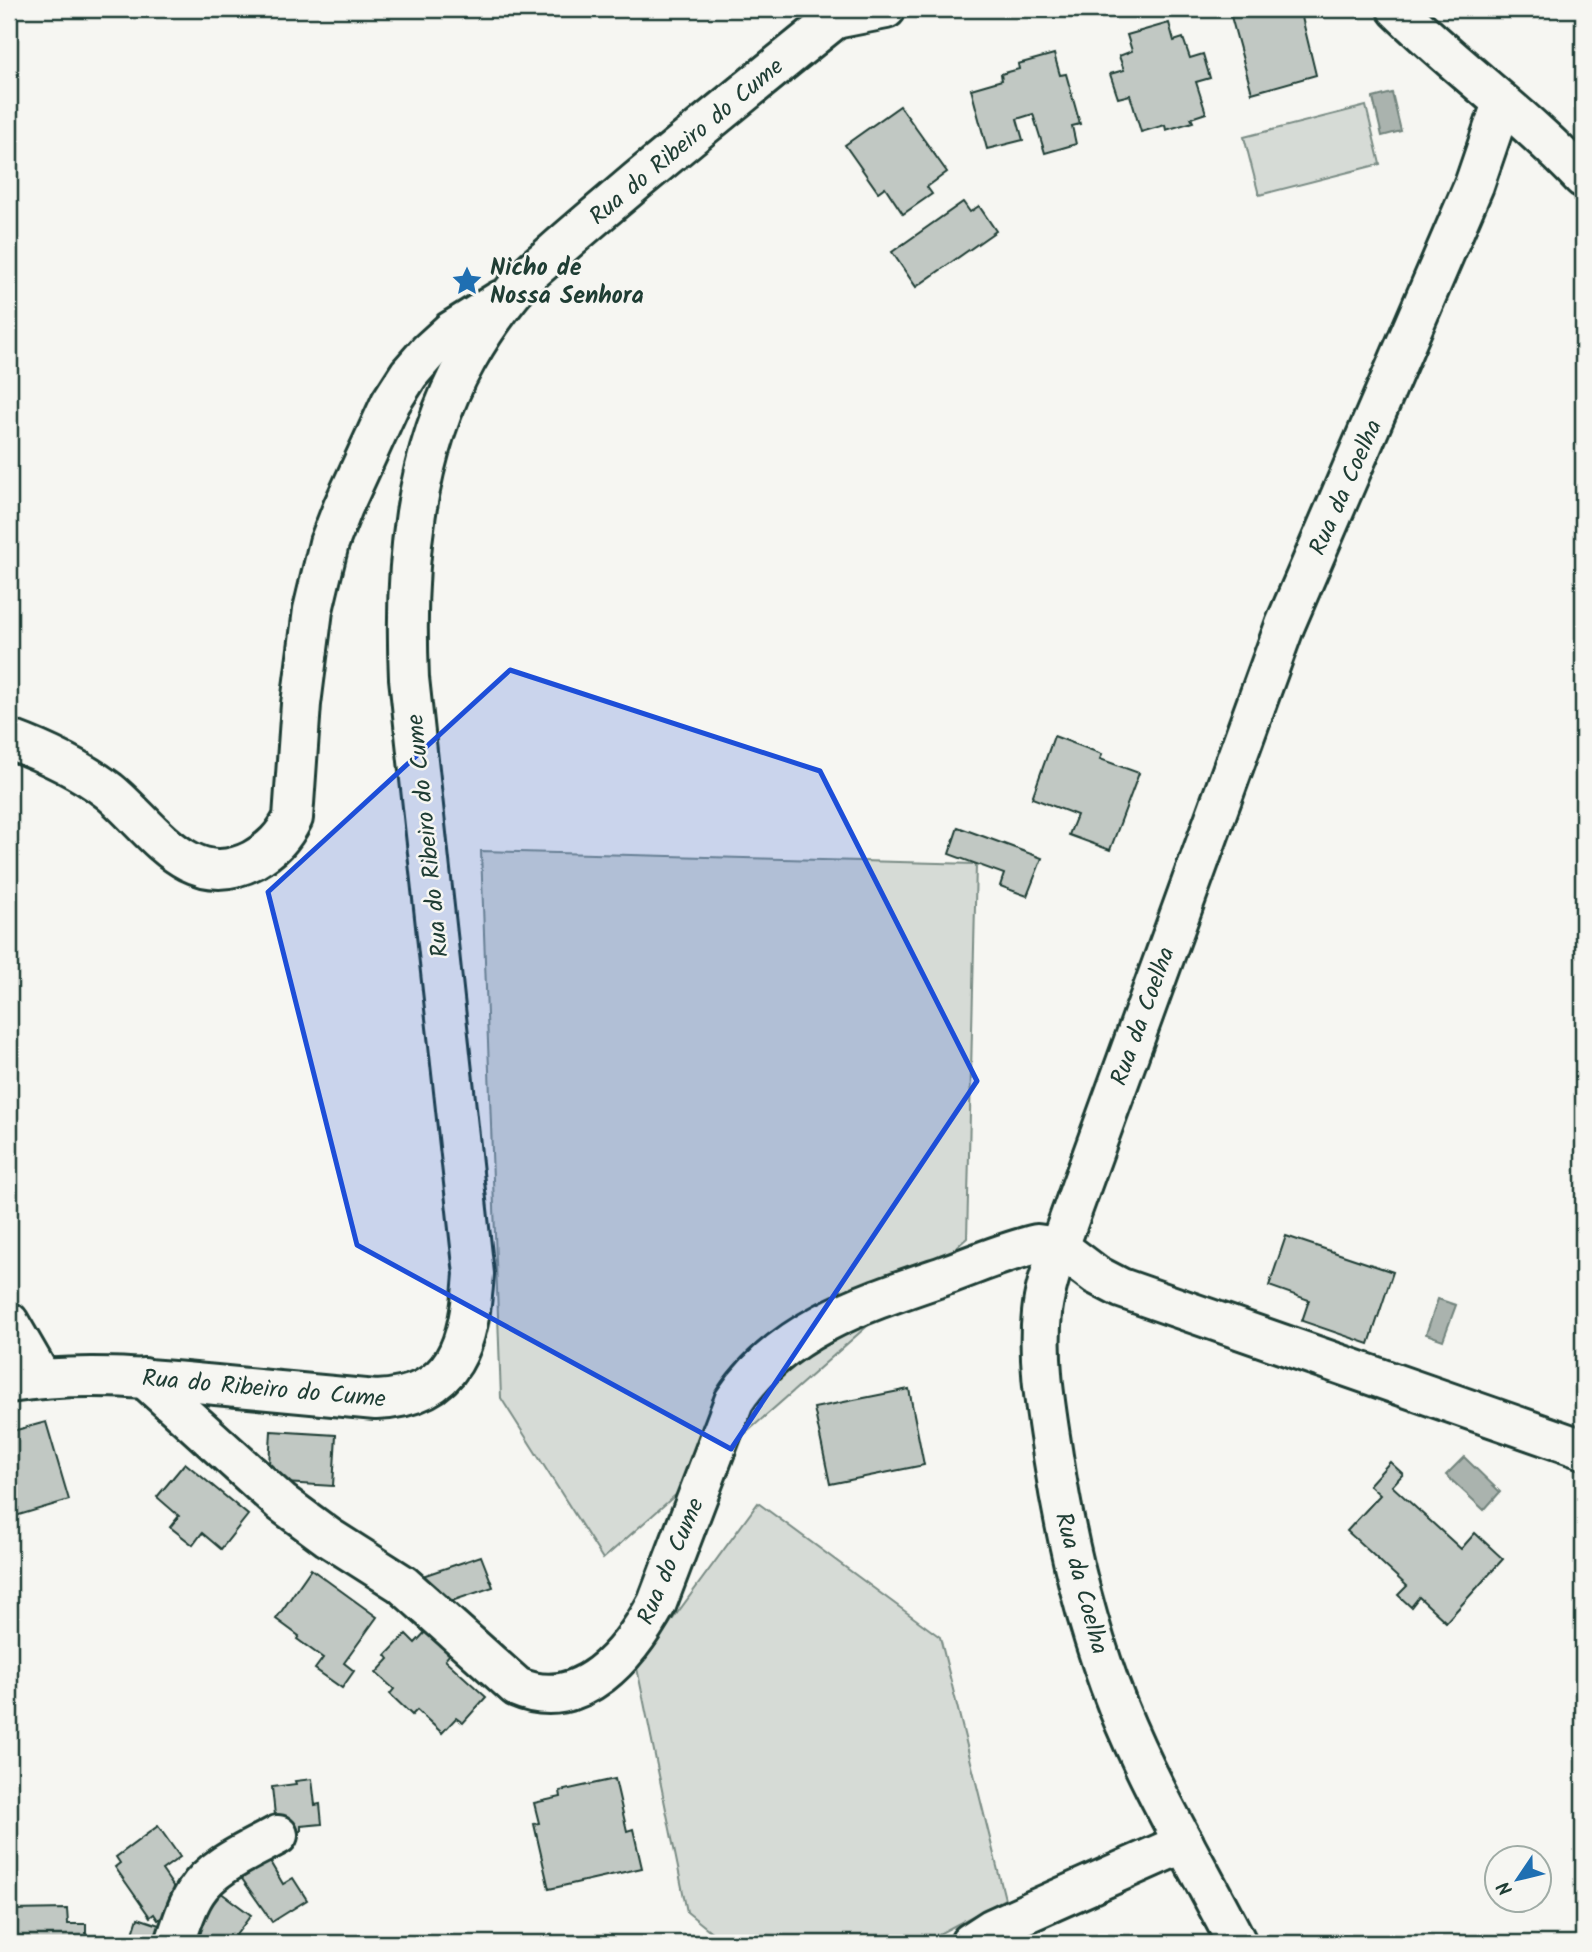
<svg xmlns="http://www.w3.org/2000/svg" width="1592" height="1952" font-family="Kalam,sans-serif">
<style>
.green{fill:#d6dbd6;stroke:#7a8c85;stroke-width:2}
.water{fill:#aab3ae;stroke:#72847d;stroke-width:2}
.building{fill:#c1c8c3;stroke:#1f3d34;stroke-width:2}
.lines{fill:none;stroke-linecap:round;stroke-linejoin:round}
.minor-casing{stroke:#1f3d34;stroke-width:44}
.minor{stroke:#f6f6f2;stroke-width:38}
.marked{fill:#1d4ed8;fill-opacity:0.2;stroke:#1d4ed8;stroke-width:5;stroke-linejoin:round}
.labels{text-anchor:middle;stroke-width:5;stroke-linejoin:round;paint-order:stroke}
.street-label{font-size:24px;fill:#1f3d34;stroke:#f6f6f2}
.poi-label{font-size:24px;font-weight:bold;fill:#1f3d34;stroke:#f6f6f2;text-anchor:start}
</style>
<rect width="100%" height="100%" fill="#f6f6f2"/>
<filter id="ink" filterUnits="userSpaceOnUse"><feTurbulence type="fractalNoise" baseFrequency=".0143" numOctaves="2"/><feDisplacementMap in="SourceGraphic" scale="14" xChannelSelector="R" yChannelSelector="G"/><feConvolveMatrix kernelMatrix="1 2 1 2 8 2 1 2 1" color-interpolation-filters="sRGB"/></filter>
<g filter="url(#ink)">
<g class="green">
<path d="M1366,106L1380,164L1259,195L1244,137Z"/>
<path d="M481,851L976,864L967,1238L603,1559L501,1398Z"/>
<path d="M758,1503L940,1637L1005,1899L922,1943H725L687,1912L637,1668Z"/>
</g>
<g class="water">
<path d="M1392,93L1401,131L1382,136L1373,98Z"/>
<path d="M1438,1299L1456,1305L1443,1340L1426,1334Z"/>
<path d="M1464,1457L1500,1492L1484,1510L1446,1475Z"/>
</g>
<g class="building">
<path d="M1229,9H1266L1267,14L1284,9H1300L1316,75L1252,93Z"/>
<path d="M1169,23L1174,41L1183,38L1190,58L1203,54L1210,78L1196,82L1206,113L1191,118L1193,122L1166,130L1165,125L1141,132L1130,95L1118,98L1110,74L1124,70L1119,56L1132,51L1127,35Z"/>
<path d="M1054,54L1060,75L1066,74L1080,124L1072,126L1076,144L1045,153L1033,114L1017,119L1023,140L987,149L971,89L1002,80L1001,74L1019,69L1018,64Z"/>
<path d="M900,106L947,172L927,187L932,194L903,214L885,187L878,192L845,145Z"/>
<path d="M963,202L970,212L979,206L996,231L916,287L892,252Z"/>
<path d="M469,275L474,282L466,288L461,280Z"/>
<path d="M1054,736L1102,754L1100,759L1139,773L1110,850L1069,835L1077,815L1032,798Z"/>
<path d="M958,827L1042,858L1027,896L1000,886L1004,874L949,854Z"/>
<path d="M1286,1236L1393,1272L1369,1344L1302,1321L1309,1300L1269,1286Z"/>
<path d="M909,1389L924,1465L830,1484L814,1408Z"/>
<path d="M46,1422L69,1500L9,1518V1432Z"/>
<path d="M271,1431L336,1435L333,1486L268,1482Z"/>
<path d="M1390,1462L1403,1474L1392,1486L1461,1549L1475,1533L1503,1559L1446,1622L1419,1597L1411,1607L1398,1595L1407,1586L1347,1531L1380,1495L1369,1485Z"/>
<path d="M185,1463L248,1515L221,1549L202,1533L193,1545L170,1527L179,1516L157,1497Z"/>
<path d="M481,1556L493,1587L434,1607L408,1581Z"/>
<path d="M311,1569L377,1617L344,1663L354,1671L342,1688L315,1669L323,1658L297,1639L299,1636L276,1619Z"/>
<path d="M429,1628L453,1650L445,1660L486,1697L463,1723L456,1718L442,1733L417,1710L412,1715L390,1694L394,1689L376,1673L389,1659L386,1655L406,1634L415,1643Z"/>
<path d="M312,1779L315,1805L320,1804L322,1824L301,1826V1831L277,1834L272,1787L296,1784L295,1781Z"/>
<path d="M615,1779L627,1831L633,1829L642,1868L549,1889L534,1824L539,1823L534,1803L561,1797L560,1791Z"/>
<path d="M158,1826L180,1857L162,1870L180,1896L174,1908L158,1920L154,1914L150,1917L115,1867L120,1863L116,1857Z"/>
<path d="M266,1855L283,1884L293,1878L307,1900L272,1922L238,1873Z"/>
<path d="M220,1892L251,1915L230,1943H197L188,1937Z"/>
<path d="M67,1909L68,1924H86V1943H12L11,1910Z"/>
<path d="M138,1918L171,1929L167,1943H130Z"/>
</g>
<g class="lines">
<g class="minor-casing">
<g id="minor">
<path d="M1397,9C1457,68 1526,117 1583,178"/>
<path d="M835,19L886,9"/>
<path d="M9,739C44,752 79,768 109,791C152,826 188,893 253,860C272,849 283,838 293,818L301,704L313,610L329,543L343,507L391,402L409,374L429,351L451,331L499,301"/>
<path d="M9,1322L42,1379"/>
<path d="M144,1378L282,1503L328,1537L402,1584L517,1687C581,1715 630,1653 657,1603L734,1401C782,1328 867,1302 946,1275C976,1264 1006,1251 1037,1244L1059,1247L1096,1275L1121,1288L1583,1449"/>
<path d="M9,1383C78,1372 146,1378 216,1385C269,1390 322,1395 376,1400C457,1397 469,1342 474,1274L409,678C404,570 413,454 467,359C482,332 502,304 522,281C531,271 543,262 554,252C581,228 610,204 638,180C703,126 769,72 835,19L842,9"/>
<path d="M175,1943C181,1926 186,1907 196,1892C213,1865 251,1850 278,1835"/>
<path d="M970,1943L993,1928L1184,1843"/>
<path d="M1237,1943C1197,1865 1151,1789 1118,1707C1086,1626 1066,1541 1053,1456C1046,1410 1037,1360 1042,1313C1044,1290 1052,1269 1059,1247L1285,625L1474,185L1502,103"/>
</g>
</g>
<use href="#minor" class="minor"/>
</g>
</g>
<path class="marked" d="M510,670L820,771L977,1081L731,1449L357,1245L268,892Z"/>
<defs>
<g id="sight-bare" transform="scale(2.415)"><path d="M0-6L1.8-2.2L6-1.7L2.9 1.2L3.7 5.4L0 3.3L-3.7 5.4L-2.9 1.2L-6-1.7L-1.8-2.2Z" fill="#1f6fb2" stroke="#f6f6f2" stroke-width="2.5" paint-order="stroke"/></g>
</defs>
<g fill-rule="evenodd">
<use href="#sight-bare" x="467" y="281"/>
</g>
<g class="labels">
<g class="street-label">
<text transform="translate(686 141) rotate(-40)" y="8">Rua do Ribeiro do Cume</text>
<text transform="translate(1345 487) rotate(-66)" y="8">Rua da Coelha</text>
<text transform="translate(427 836) rotate(-96)" y="8">Rua do Ribeiro do Cume</text>
<text transform="translate(1142 1016) rotate(-70)" y="8">Rua da Coelha</text>
<text transform="translate(264 1388) rotate(5)" y="8">Rua do Ribeiro do Cume</text>
<text transform="translate(670 1561) rotate(-67)" y="8">Rua do Cume</text>
<text transform="translate(1082 1583) rotate(75)" y="8">Rua da Coelha</text>
</g>
<g class="poi-label">
<text x="490" y="275">Nicho de<tspan x="490" dy="28">Nossa Senhora</tspan></text>
</g>
</g>
<rect width="1592" height="1952" fill="none" stroke="#f6f6f2" stroke-width="35"/>
<rect x="18" y="18" width="1557" height="1917" fill="none" stroke="#1f3d34" stroke-width="2.5" filter="url(#ink)"/>
<g transform="translate(1518 1879) rotate(235)"><circle r="33" fill="#f6f6f2" stroke="#a0aca6" stroke-width="2"/>
<path d="M0-5L12 26L0 18L-12 26Z" fill="#1f6fb2"/>
<text y="-10" font-size="19" font-weight="bold" text-anchor="middle" fill="#1f3d34">N</text>
</g>
</svg>
